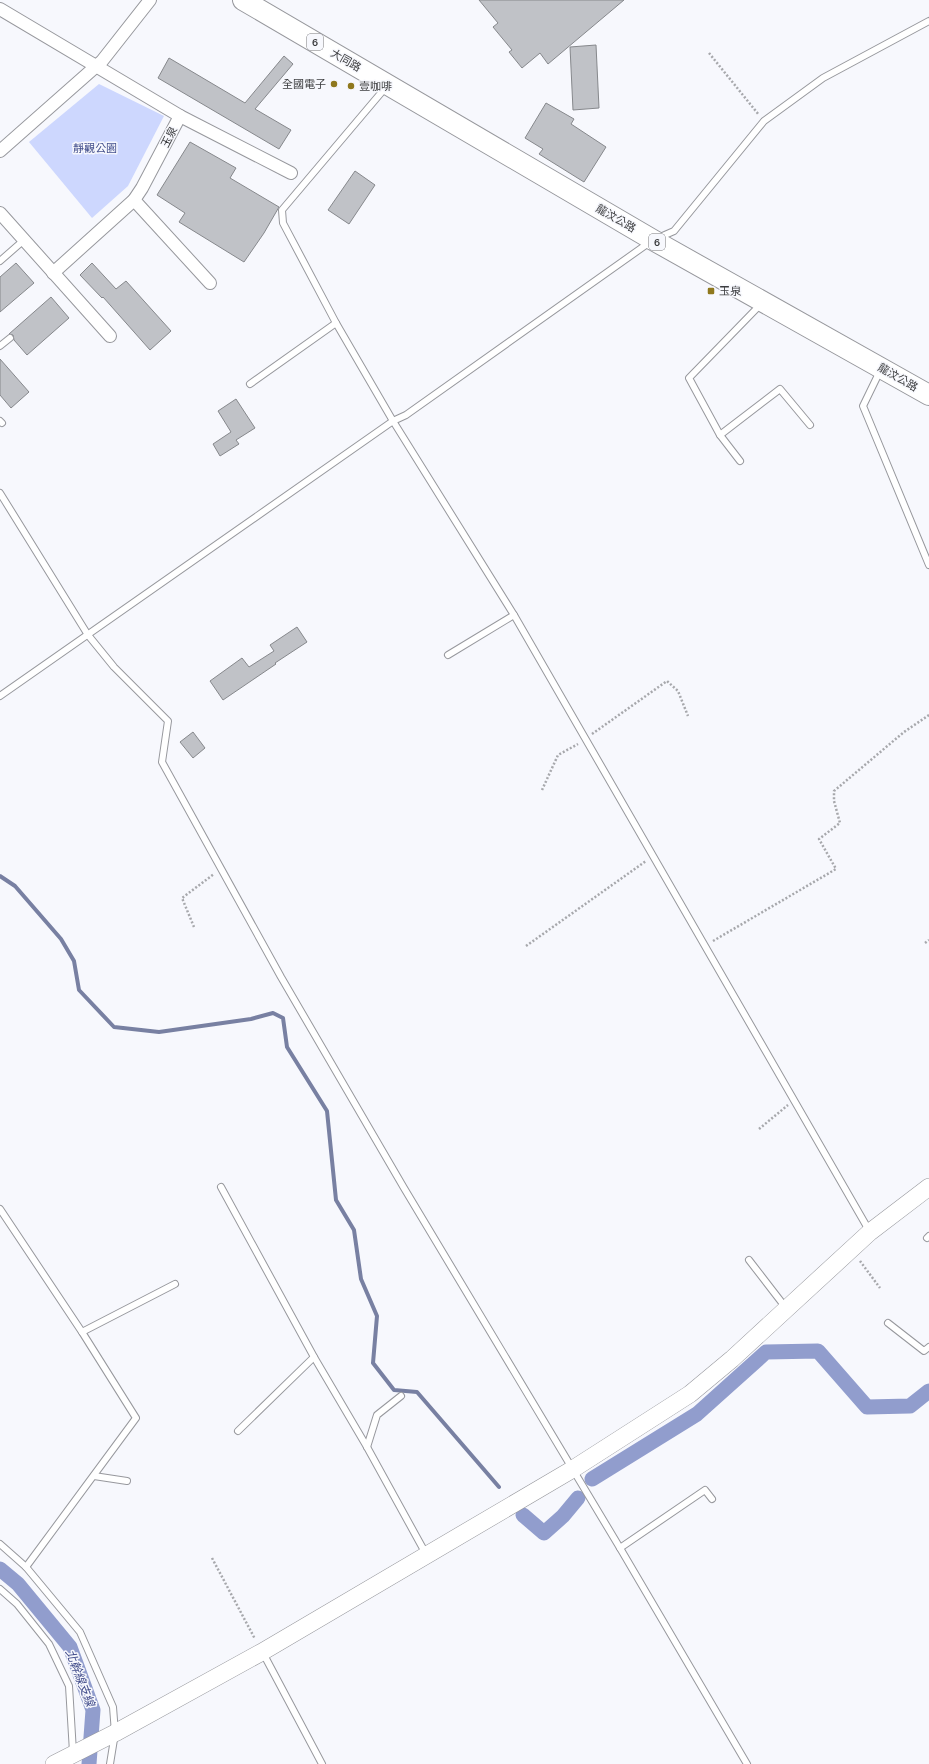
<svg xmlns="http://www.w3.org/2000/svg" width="929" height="1764" font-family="Raleway,'Noto Sans TC',sans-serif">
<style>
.green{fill:#cdd7fe}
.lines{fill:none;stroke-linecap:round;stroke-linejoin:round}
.stream{stroke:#7880a2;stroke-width:4}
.canal{stroke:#919dcd;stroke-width:15}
.building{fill:#c0c2c7;stroke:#86888c}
.lane-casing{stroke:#97989d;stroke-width:8}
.street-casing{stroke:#97989d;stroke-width:14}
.secondary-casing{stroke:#97989d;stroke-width:18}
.primary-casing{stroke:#97989d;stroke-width:22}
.path{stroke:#a7a8ac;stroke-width:2.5;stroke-dasharray:2 2;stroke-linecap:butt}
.lane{stroke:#fff;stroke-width:6}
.street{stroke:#fff;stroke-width:12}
.secondary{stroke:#fff;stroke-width:17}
.primary{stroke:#fff;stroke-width:20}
.poi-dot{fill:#8f781d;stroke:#f7f8fd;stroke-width:1.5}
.labels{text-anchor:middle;stroke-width:3;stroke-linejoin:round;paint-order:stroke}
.shield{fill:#f7f8fd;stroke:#747578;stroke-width:1}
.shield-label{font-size:10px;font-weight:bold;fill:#3c3d3f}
.street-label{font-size:11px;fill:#3c3d3f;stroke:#f7f8fd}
.poi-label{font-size:11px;fill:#3c3d3f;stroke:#f7f8fd;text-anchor:start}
.park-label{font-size:11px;fill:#434f8d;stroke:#f7f8fd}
.water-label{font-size:12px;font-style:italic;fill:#424d8b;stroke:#f7f8fd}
</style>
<rect width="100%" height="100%" fill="#f7f8fd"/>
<path class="green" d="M99,84L164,116L128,186L92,218L29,142Z"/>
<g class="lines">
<path class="stream" d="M0,876L15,886L61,939L74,961L79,990L114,1027L159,1032L251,1019L273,1013L283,1018L287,1047L327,1111L336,1200L354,1230L361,1279L377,1316L373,1363L394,1390L417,1392L499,1487"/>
<g class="canal">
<path d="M592,1479L697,1414L766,1352L818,1351L867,1407L910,1406L929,1391"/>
<path d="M523,1515L544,1533L563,1516L578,1498"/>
<path d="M0,1569L18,1584L70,1647L93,1710L89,1764"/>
</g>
</g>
<g class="building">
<path d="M479,0H624L548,64L540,53L522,68L509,52L512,50L493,27L498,23Z"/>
<path d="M596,45L599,108L573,110L570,47Z"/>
<path d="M284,56L293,64L255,109L291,130L279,149L158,78L169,58L245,103Z"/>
<path d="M546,103L574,119L571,124L606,147L584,182L539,154L543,149L525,138Z"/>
<path d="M190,142L236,168L230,178L279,207L264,233L244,262L179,222L185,213L157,195Z"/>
<path d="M355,171L375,185L349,224L328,210Z"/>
<path d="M16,263L34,283L0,312V277Z"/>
<path d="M92,263L116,289L126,281L171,331L150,350L103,297L102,298L80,275Z"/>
<path d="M51,297L69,318L27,355L14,340L13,335L9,334Z"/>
<path d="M0,359L29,392L11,408L0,395Z"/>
<path d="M236,399L255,428L236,440L239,444L220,456L213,444L231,432L218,411Z"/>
<path d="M297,627L307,642L275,663L276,664L223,700L210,681L242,658L249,667L274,651L270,645Z"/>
<path d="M193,732L205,748L193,758L180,742Z"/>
</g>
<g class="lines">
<g class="lane-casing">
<g id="lane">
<path d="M386,87L282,210L283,223L336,323L393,421L514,615L870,1232"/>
<path d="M658,238L674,231L764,121L823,78L929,21"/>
<path d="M0,261L24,240"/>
<path d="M0,346L10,338"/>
<path d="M880,371L863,406L929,565"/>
<path d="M250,384L336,323"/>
<path d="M0,421L2,423"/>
<path d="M720,435L780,389L810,425"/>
<path d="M740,461L720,435L689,378L761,304"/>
<path d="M0,493L88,635L114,667L168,721L162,762L281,977L404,1188L620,1548L747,1764"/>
<path d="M448,655L514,615"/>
<path d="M0,696L393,421L406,415L650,242"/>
<path d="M221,1187L314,1357L367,1447L426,1554"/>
<path d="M0,1209L82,1332L136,1418L26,1567"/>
<path d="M927,1238L929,1236"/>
<path d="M749,1260L786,1308"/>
<path d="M888,1323L924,1351L929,1347"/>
<path d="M82,1332L175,1284"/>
<path d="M238,1431L314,1357"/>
<path d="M367,1447L377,1415L401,1396"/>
<path d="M94,1476L127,1481"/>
<path d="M0,1544L26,1567L80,1632L113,1707L115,1733L110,1764"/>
<path d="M620,1548L705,1490L712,1499"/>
<path d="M0,1589L17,1604L49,1644L69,1686L73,1752"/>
<path d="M263,1653L322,1764"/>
</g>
</g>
<g class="street-casing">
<g id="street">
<path d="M0,9L180,116L142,188L134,200L53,273"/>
<path d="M180,116L291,173"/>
<path d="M0,151L102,61L150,0"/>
<path d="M134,200L210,283"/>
<path d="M0,213L110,336"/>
</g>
</g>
<g class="secondary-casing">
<path id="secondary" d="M54,1764L115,1733L262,1652L573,1469L690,1394L732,1359L870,1232L929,1187"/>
</g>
<g class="primary-casing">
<path id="primary" d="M243,0L653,240L929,395"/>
</g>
<g class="path">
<path d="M709,53L759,115"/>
<path d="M592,734L667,681L678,691L688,716"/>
<path d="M542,790L558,755L578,744"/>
<path d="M194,927L182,898L214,874"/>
<path d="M713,941L836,869L819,839L840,823L834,801V791L904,732L929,715"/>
<path d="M925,943L929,940"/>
<path d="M526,946L646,861"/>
<path d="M759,1129L788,1105"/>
<path d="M860,1261L880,1288"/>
<path d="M212,1558L255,1639"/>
</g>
<use href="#lane" class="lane"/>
<use href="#street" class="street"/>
<use href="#secondary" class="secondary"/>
<use href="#primary" class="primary"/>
</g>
<g class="poi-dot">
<circle cx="334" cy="84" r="4"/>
<circle cx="351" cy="86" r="4"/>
<rect x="707" y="287" width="8" height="8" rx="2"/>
</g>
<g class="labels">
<g class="shield">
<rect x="307" y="34" width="16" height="16" rx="3"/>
<rect x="649" y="234" width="16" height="16" rx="3"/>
</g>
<g class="shield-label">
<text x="315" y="46">6</text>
<text x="657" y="246">6</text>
</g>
<g class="street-label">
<text transform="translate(346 60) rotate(30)" y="4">大同路</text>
<text transform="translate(169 137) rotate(-63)" y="4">玉泉</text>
<text transform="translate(616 218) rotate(30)" y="4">龍汶公路</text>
<text transform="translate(898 377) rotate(30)" y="4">龍汶公路</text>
</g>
<g class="poi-label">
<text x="326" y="88" text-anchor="end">全國電子</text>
<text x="359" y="90">壹咖啡</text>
<text x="719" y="295">玉泉</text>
</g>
<g class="park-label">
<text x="95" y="152">靜觀公園</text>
</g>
<g class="water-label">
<text transform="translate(80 1678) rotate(69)" y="4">北幹線支線</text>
</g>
</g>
</svg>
